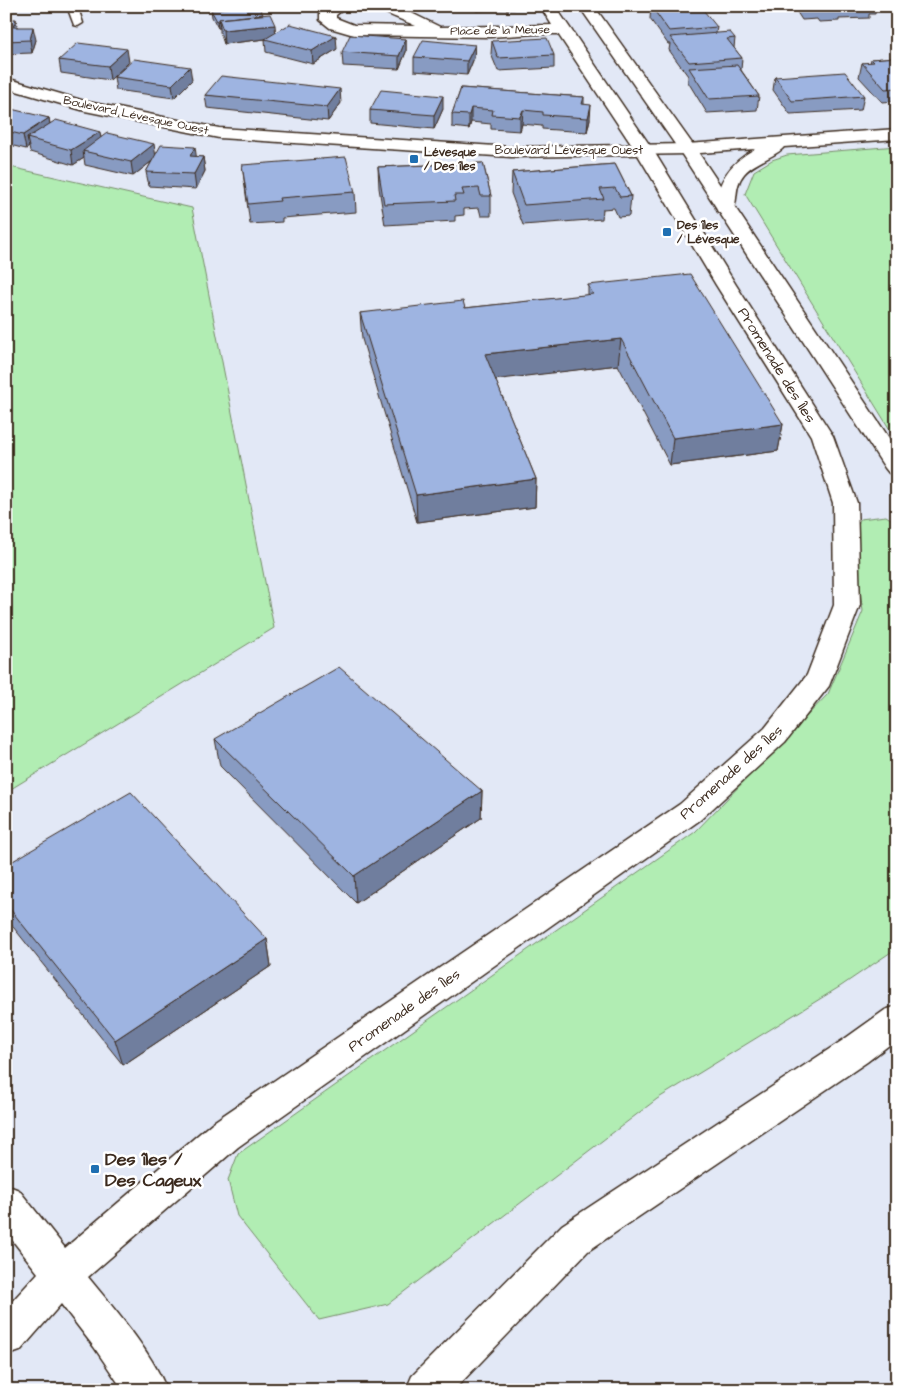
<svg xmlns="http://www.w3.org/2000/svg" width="903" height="1396" font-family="'Architects Daughter',sans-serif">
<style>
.green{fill:#b1edb3;stroke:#768c68}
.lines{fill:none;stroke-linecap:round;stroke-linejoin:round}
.lane-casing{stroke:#3b2a1e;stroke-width:3}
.street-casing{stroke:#3b2a1e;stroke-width:3}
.secondary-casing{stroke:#3b2a1e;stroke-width:3}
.lane{fill:#fff;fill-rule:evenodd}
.street{fill:#fff;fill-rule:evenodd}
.secondary{fill:#fff;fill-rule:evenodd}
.wall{fill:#889bc2;stroke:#3b2a1e}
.shaded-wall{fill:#6f7e9e;stroke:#3b2a1e}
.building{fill:#9eb4e1;stroke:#3b2a1e}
.poi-dot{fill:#1f6fb2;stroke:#fff;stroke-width:2}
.labels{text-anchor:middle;stroke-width:5;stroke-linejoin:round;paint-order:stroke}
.far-street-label{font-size:12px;fill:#3b2a1e;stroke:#fff}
.far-poi-label{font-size:12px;font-weight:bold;fill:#3b2a1e;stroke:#fff;text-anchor:start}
.street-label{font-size:15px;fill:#3b2a1e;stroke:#fff}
.near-poi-label{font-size:18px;font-weight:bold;fill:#3b2a1e;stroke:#fff;text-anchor:start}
</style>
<rect width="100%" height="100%" fill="#e2e8f6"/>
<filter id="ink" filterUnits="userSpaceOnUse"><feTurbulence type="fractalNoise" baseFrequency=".02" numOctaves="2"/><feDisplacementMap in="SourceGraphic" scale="10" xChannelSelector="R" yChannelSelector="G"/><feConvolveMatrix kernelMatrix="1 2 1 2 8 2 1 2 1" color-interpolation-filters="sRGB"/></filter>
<g filter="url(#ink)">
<g class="green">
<path d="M897,146V441L745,194L754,171L772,160L787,155Z"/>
<path d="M6,166L192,208L274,628L6,792Z"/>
<path d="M886,516L897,523V948L841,986L657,1099L388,1304L319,1320L237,1216L228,1180L238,1154L695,832L828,694L863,611L853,545L860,519Z"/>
</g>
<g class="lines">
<g class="lane-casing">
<path id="lane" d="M96,6L79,11L83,23L78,26L74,25L68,9L69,7Z"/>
</g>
<g class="street-casing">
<g id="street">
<path d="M329,6H347L336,15V18L354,25L416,26C408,22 378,11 374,6H397L440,27L552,25L540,6H555L653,150L736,285L833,436L857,503L860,605L829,686L785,742L700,820L238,1147L88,1277C115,1310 151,1351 167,1390H123L94,1347L61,1304L20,1351L6,1356V1308L38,1273L6,1232V1185L19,1190L65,1248L212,1123L680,804L765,728L807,675L834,605L833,503L811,436L716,285L635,150L558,34H535L490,37L354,35L330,28L320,20V13Z"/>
<path d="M579,6H594L696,149L897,450V475L889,473L885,468L679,150Z"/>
<path d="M897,1006V1039L867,1062L588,1251L454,1390H406L412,1376L562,1225L843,1040L885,1010Z"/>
</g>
</g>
<g class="secondary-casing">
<path id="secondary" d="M6,78L88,102L219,128L511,147L687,144L897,129V139L784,147C777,156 754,162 744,174C733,187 739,202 732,212L725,214L718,212L716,208C717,180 731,162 755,149L687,154L511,157L219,138L85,111L6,88Z"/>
</g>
<use href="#lane" class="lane"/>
<use href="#street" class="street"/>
<use href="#secondary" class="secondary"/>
</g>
<g class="wall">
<path d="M474,6H515V9L476,11Z"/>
<path d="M651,6L717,27L716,33L735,38L734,48L742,58L741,70L759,96L757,110L707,113L688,82V76L669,50L670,44H668L650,19Z"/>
<path d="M793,6H876L875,14H869V18L839,19V21L819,22L817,19L802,20Z"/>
<path d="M211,10L275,33L337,49L313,64L266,52L265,39L224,44L220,32V28H218L212,17Z"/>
<path d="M6,19L36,40L32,53L6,54Z"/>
<path d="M406,39V52L399,69L343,66L342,52Z"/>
<path d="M492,41L554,55V68L498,71L491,54Z"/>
<path d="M475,45L474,58L467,75L414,71V57Z"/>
<path d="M897,57V102L896,101L882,102L859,77L862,63H870L871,59Z"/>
<path d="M59,60L129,62L110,80L61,73Z"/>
<path d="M114,77L192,80L174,98L116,90Z"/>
<path d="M775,77L864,96L861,110L790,114L773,90Z"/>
<path d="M461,88L584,97V104L590,119L587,132L542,129V126L522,124L520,131L491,129V124L471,122L469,129L452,127V114Z"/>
<path d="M205,95L341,103L328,121L207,108Z"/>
<path d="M6,106L8,112L49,118L50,124L101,137L156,155L203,157L205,171L196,189L149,186L146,172L152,161L133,176L85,165L84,158L73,165L30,152L29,147L26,149L6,144Z"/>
<path d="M443,109L434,129L370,123V110Z"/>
<path d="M483,163L491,196V216H481L479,208L464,209V215L455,216V221L385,225L379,188L378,167Z"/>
<path d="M615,164L631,196L629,216L618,217L614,208L603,209L602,219L523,225L511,193L512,172Z"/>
<path d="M242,165L355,192L356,212L282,218V222L250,224Z"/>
<path d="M588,285L783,424L778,451L670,465L618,365L495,379L536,479L535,507L417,522L362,339L360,313L465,308L588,295Z"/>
<path d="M215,739L482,791L481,818L356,903L220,766Z"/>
<path d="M6,865L267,939L271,966L123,1065L6,918Z"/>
</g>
<g class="shaded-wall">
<path d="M16,19L18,32L13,27Z"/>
<path d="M217,21H219L220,28H218Z"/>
<path d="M275,25L276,38L265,39L224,44L223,30Z"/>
<path d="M33,27L36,40L32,53L30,40Z"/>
<path d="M336,36L337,49L313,64L312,51Z"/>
<path d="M406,39V52L399,69V56Z"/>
<path d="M475,45L474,58L467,75V61Z"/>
<path d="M127,49L129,62L110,80L108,66Z"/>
<path d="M190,67L192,80L174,98L172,85Z"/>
<path d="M340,89L341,103L328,121L327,107Z"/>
<path d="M443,96V109L434,129V115Z"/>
<path d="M591,105L590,119L587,132L588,118Z"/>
<path d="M471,108V122L469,129V115Z"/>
<path d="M523,110L522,124L520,131V117Z"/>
<path d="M49,118L51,132L27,138L29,147L26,149L23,135Z"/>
<path d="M100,132L102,146L83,151L84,158L73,165L71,150Z"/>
<path d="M154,144L156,158L133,176L131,162Z"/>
<path d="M195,147L197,161L190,156Z"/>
<path d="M203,157L205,171L196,189L194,174Z"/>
<path d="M621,339L618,365L485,381V354Z"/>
<path d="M783,424L778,451L670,465L673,438Z"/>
<path d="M536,479L535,507L417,522L416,495Z"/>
<path d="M482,791L481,818L356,903L354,876Z"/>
<path d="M267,939L271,966L123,1065L115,1040Z"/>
</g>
<g class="building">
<path d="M243,6H258L263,14L219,19V21H217L211,10Z"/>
<path d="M651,6H700L717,27L669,31Z"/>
<path d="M819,6H849L841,7L842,8L821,9Z"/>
<path d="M270,14L275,25L223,30L219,19Z"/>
<path d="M6,19H16L13,27H33L30,40L6,41Z"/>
<path d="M290,24L336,36L312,51L265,39Z"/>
<path d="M730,32L735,38L727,39L742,58L689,62L670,37Z"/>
<path d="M350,35L406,39L399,56L342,52Z"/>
<path d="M547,38L554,55L498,58L492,41Z"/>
<path d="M423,40L475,45L467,61L414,57Z"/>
<path d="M78,43L127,49L108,66L59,60Z"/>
<path d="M897,57V88L885,89L862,63L874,62L871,59Z"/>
<path d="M134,59L190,67L172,85L114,77Z"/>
<path d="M737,65L759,96L709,99L689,68Z"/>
<path d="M845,72L864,96L792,101L775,77Z"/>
<path d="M221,76L340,89L327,107L205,95Z"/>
<path d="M461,88L584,97L582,104L591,105L588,118L543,115V112L523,110L520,117L492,115L493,110L471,108L469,115L452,114Z"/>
<path d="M381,90L443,96L434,115L370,110Z"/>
<path d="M11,109L49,118L23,135L6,131V112Z"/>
<path d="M56,120L100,132L71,150L27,138Z"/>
<path d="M107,133L154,144L131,162L83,151Z"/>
<path d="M161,145L195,147L190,156L203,157L194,174L146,172Z"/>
<path d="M346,157L355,192L279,198L280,201L248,204L242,165Z"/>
<path d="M483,163L491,196H481L479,188L462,189L464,195H454L455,201L384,204L378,167Z"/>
<path d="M615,164L631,196L620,197L615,188L600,189L604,199L524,205L512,172Z"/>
<path d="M690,274L783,424L673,438L621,339L485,354L536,479L416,495L360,313L463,301L465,308L593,294L588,285Z"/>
<path d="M339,667L482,791L354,876L215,739Z"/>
<path d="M131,792L267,939L115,1040L6,904V865Z"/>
</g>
</g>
<g class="poi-dot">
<rect x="409" y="154" width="10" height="10" rx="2.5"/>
<rect x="662" y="227" width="10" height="10" rx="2.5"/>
<rect x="90" y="1164" width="10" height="10" rx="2.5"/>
</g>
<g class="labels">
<g class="far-street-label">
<text transform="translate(500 30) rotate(-1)" y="4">Place de la Meuse</text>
<text transform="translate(136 115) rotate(12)" y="4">Boulevard Lévesque Ouest</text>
<text x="569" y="154">Boulevard Lévesque Ouest</text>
</g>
<g class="far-poi-label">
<text x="424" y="156">Lévesque<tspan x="424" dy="14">/ Des îles</tspan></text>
<text x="677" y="229">Des îles<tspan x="677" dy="14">/ Lévesque</tspan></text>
</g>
<g class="street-label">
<text transform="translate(777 365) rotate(58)" y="5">Promenade des Îles</text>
<text transform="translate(731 772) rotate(-42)" y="5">Promenade des Îles</text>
<text transform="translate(404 1010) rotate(-35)" y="5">Promenade des Îles</text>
</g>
<g class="near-poi-label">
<text x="105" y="1165">Des îles /<tspan x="105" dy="21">Des Cageux</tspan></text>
</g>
</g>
<rect width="903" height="1396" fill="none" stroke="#fff" stroke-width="25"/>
<rect x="12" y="12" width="878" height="1371" fill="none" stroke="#3b2a1e" stroke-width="2" filter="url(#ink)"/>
</svg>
